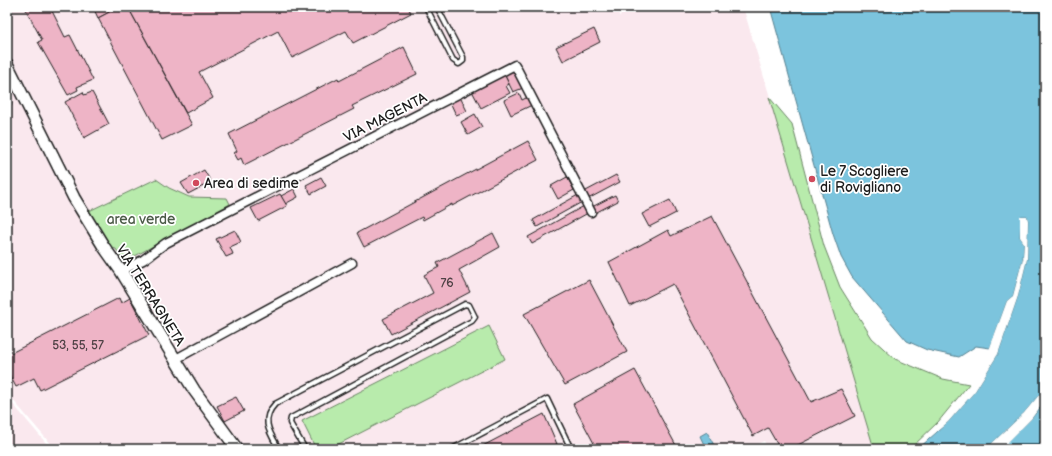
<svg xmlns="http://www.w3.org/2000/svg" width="1052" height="456" font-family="'Balsamiq Sans',sans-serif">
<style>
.built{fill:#fae8ee}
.green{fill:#b8ebac;stroke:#6a8464}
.water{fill:#7cc4dd;stroke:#568190}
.pier{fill:#fff}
.building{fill:#eeb4c6;stroke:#1c1c1c}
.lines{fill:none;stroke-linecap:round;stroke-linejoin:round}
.lane-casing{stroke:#1c1c1c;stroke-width:7}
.street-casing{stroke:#1c1c1c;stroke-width:11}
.secondary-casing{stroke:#1c1c1c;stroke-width:14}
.lane{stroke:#fff;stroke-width:4}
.street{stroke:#fff;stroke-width:8}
.secondary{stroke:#fff;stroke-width:11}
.poi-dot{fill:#d1495b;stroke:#fff;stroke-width:1.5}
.labels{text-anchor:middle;stroke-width:3.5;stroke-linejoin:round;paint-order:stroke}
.number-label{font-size:12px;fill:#504246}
.street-label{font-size:14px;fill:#1c1c1c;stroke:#fff}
.poi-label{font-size:14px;fill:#1c1c1c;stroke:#fff;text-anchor:start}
.park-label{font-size:14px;fill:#4b5a47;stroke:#fff}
</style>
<rect width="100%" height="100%" fill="#fff"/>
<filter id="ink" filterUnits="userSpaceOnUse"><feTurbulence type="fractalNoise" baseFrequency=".025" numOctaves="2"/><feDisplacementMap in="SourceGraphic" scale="8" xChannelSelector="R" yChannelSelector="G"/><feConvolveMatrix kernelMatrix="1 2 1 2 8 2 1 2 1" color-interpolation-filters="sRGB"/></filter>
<g filter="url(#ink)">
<g class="built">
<path d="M7,7H618L619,16L636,7H743L875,449H768L764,441L748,449H716L707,432L700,436L706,449H55L7,393Z"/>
<path d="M7,397L51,449H7Z"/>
</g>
<g class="green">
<path d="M769,97L792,124L824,246L840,287L872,338L895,359L943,379L969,384L938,422L910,449H875L872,442Z"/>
<path d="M156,179L169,188L189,197L227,198L230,204L124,262L116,249L112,248L89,211Z"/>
<path d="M489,326L505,359L329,449H316L302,421Z"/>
</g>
<g class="water">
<path d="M770,7H1045V388L1024,413L986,449H918L948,422L975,391L998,354L1018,296L1027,259L1028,221L1027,216H1021L1020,237L1024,243L1023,258L1013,296L1007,301L990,348L976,346L959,357L927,350L907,341L852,277L841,257L833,234Z"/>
<path d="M1045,402V449H1000L1031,419Z"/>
<path d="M707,432L716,449H706L700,436Z"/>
</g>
<g class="pier">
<path d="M1020,216H1027L1028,221L1027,259L1018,296L998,354L975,391L948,422L916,449L946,420L973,390L996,353L1016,296L1025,258V251L1015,296L1009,302L992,349L989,350L1007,301L1013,296L1023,258L1024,243L1020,237Z"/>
<path d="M1045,388V391L1025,415L989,449H986L1024,413Z"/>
<path d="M1045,400L1031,419L1006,444L998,449Z"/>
</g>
<g class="building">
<path d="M29,7H50L65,37L70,35L93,80L77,87L78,90L68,95L38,42L42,40L26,10L30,9Z"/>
<path d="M93,7H119L98,18Z"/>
<path d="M119,7H128L192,125L162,140L98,18Z"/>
<path d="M128,7H408L411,13L353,43L346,31L292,58L278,31L199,72L213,98L186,113Z"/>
<path d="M594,29L600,42L563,61L556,47Z"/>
<path d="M404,47L417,74L352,106L354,109L244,165L241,158L238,160L234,153L237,151L229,134L338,78L339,81Z"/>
<path d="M514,69L523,88L513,92L504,74Z"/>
<path d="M504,74L509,84L506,86L510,93L481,108L472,91Z"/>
<path d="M83,92L84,95L92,92L109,124L84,138L65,102Z"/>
<path d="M519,93L522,100L528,97L532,105L511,115L504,100Z"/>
<path d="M7,95L12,104L7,107Z"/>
<path d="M460,97L467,111L456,115L450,102Z"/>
<path d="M475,114L482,127L468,135L461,122Z"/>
<path d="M528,141L538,160L452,206V204L423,220L422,217L364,247L357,233Z"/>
<path d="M204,170L211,182L188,194L181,183Z"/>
<path d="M616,175L620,182L588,199L584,192Z"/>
<path d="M321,177L326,186L311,194L306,185Z"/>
<path d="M567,177L574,190L558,199L551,186Z"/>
<path d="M294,189L298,197L285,204L281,196Z"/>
<path d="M280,194L287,206L258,221L251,208Z"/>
<path d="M578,195L582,202L537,227L533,220Z"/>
<path d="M615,195L618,201L595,213L592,207Z"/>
<path d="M670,200L676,213L649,227L642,214Z"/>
<path d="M584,206L588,213L532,244L528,237Z"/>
<path d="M712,216L811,402L841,389L855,416L790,449H780L768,428L753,436L673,284L630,306L609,262L668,230L671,236Z"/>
<path d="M235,230L241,242L230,247L233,254L226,257L216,239Z"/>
<path d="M493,233L500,247L459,270L470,292L391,334L383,319L433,293L424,275L439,267L437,263Z"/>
<path d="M589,280L627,352L565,385L524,314Z"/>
<path d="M119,298L121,303L130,298L149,335L40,390L34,378L16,387L7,370V355Z"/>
<path d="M635,370L678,449H597L573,404Z"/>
<path d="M236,397L244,411L225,421L217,406Z"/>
<path d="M544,414L557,444L548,449H477Z"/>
</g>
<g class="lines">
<g class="lane-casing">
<g id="lane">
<path d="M426,7L453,60L459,64L463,61V57L437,7"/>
<path d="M279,449C270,433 260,420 275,404L465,304L469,305L475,317L472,321L291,418L290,423L305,449"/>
<path d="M452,449L547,399L571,449"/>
</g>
</g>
<g class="street-casing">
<g id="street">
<path d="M121,271L143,260L166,243L515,65L591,212"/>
<path d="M174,360L352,263"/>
</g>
</g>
<g class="secondary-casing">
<path id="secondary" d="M7,64L74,198L104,247L121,271L194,390L237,449"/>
</g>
<use href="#lane" class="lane"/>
<use href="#street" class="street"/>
<use href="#secondary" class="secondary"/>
</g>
</g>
<g class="poi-dot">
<circle cx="812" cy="179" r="4"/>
<circle cx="196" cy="183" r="4"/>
</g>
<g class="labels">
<g class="number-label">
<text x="447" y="287">76</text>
<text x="78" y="349">53, 55, 57</text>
</g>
<g class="street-label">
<text transform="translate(385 117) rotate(-27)" y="5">VIA MAGENTA</text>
<text transform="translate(151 295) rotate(58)" y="5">VIA TERRAGNETA</text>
</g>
<g class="poi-label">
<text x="820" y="176">Le 7 Scogliere<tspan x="820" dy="16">di Rovigliano</tspan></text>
<text x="204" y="188">Area di sedime</text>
</g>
<g class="park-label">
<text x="141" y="224">area verde</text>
</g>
</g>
<rect width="1052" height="456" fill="none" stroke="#fff" stroke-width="24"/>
<rect x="12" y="12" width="1028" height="432" fill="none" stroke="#1c1c1c" stroke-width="1.5" filter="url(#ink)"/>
</svg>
